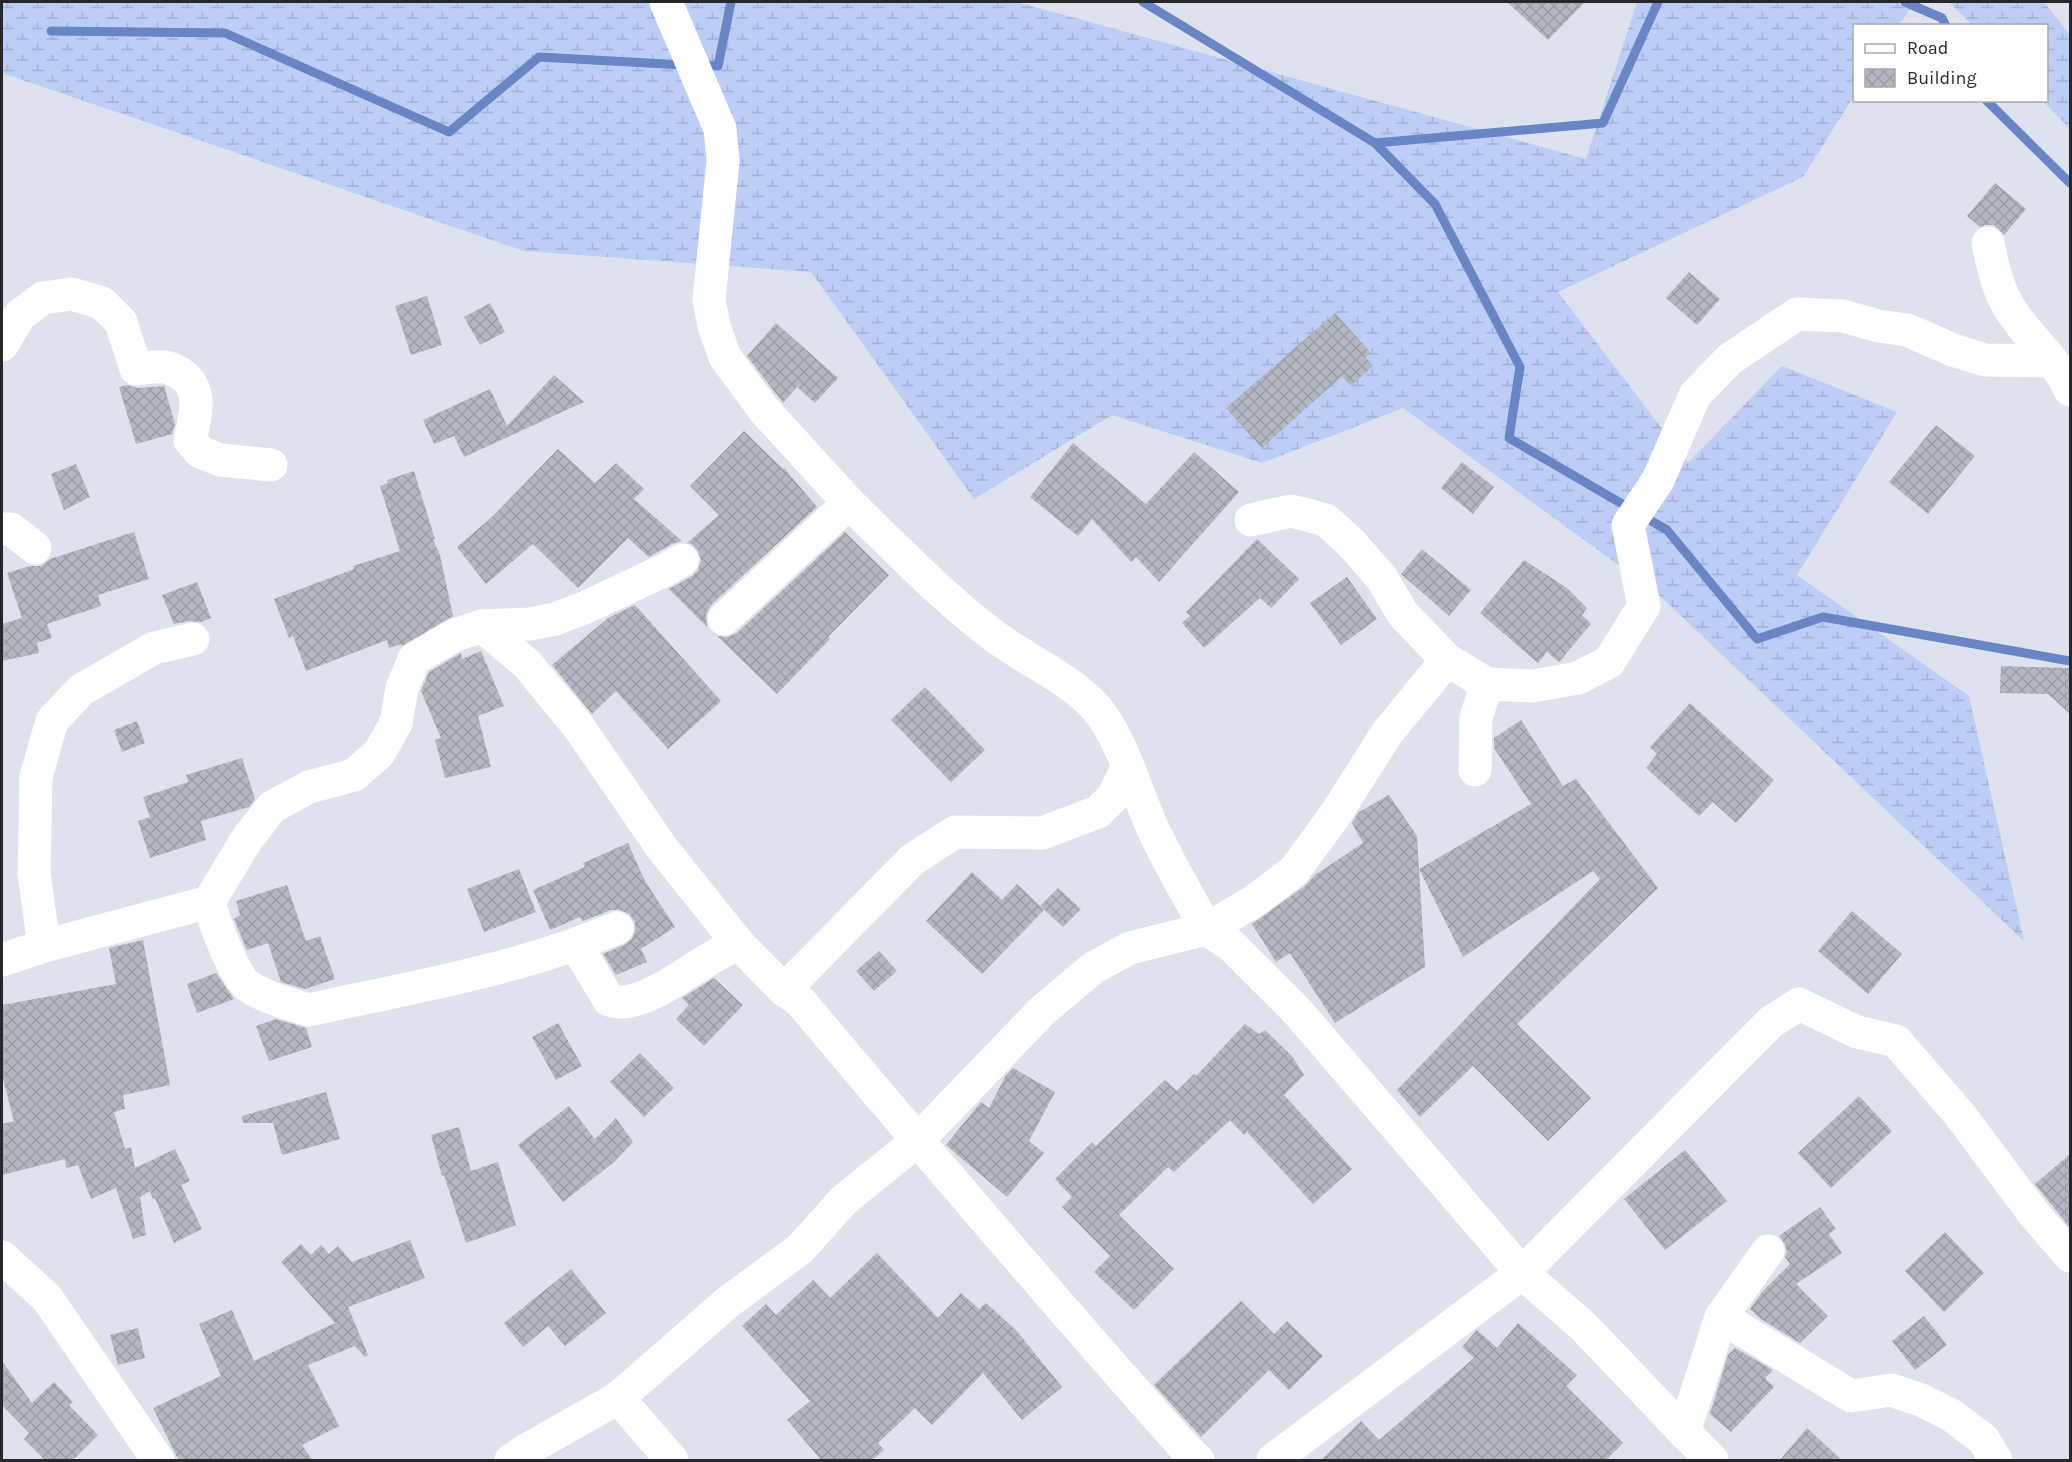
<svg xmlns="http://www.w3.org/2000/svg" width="2072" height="1462" font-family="Karla,sans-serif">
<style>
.wetland{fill:url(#wetland-marsh)}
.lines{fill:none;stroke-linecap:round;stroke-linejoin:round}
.stream{stroke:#6885c6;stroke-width:9}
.building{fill:url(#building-cross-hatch)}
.street{stroke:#fff;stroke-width:33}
</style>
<defs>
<pattern id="wetland-marsh" width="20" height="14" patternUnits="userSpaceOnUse" patternTransform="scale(1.5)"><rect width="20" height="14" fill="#bccef6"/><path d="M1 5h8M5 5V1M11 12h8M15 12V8" fill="none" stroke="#a1b1d3"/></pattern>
<pattern id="building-cross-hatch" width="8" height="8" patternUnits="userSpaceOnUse" patternTransform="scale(1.5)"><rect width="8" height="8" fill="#b2b7c0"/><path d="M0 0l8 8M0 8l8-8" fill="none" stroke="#999da5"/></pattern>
</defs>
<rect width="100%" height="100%" fill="#dee2ec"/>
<g class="wetland">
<path d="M2,2H1017L1586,159L1637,2H1915L1899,25L1854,26V96L1803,177L1558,292L1688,463L1782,366L1897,412L1797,575L1969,696L2024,941L1657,593L1403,408L1262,463L1112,415L974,499L811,272L524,251L2,73Z"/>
<path d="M1949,2H2044L2070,35V129L2043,101L2046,100V26L1972,25Z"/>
</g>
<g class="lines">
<g class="stream">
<path d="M1143,2L1375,143L1603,123L1658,2"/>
<path d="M1905,2L1942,18L1946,26"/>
<path d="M51,31L225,33L449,132L539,57L684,65"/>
<path d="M701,65L718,66L731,2"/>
<path d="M1986,100L2070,183"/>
<path d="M1375,143L1435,204L1520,367L1509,438L1667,530L1757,639L1823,617L2070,661"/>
</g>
</g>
<g class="building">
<path d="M1507,2H1585L1548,40Z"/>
<path d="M1995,183L2026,209L2004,235L1994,225H1985L1980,227L1967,216Z"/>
<path d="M1689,272L1720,299L1697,325L1666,298Z"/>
<path d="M427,296L442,345L411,355L395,306Z"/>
<path d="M490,303L505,332L480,345L464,317Z"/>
<path d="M1335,313L1371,353L1365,357L1373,366L1351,386L1342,376L1262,448L1226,408Z"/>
<path d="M776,323L838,378L815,403L797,387L783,403L747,356Z"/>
<path d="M554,375L584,402L464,457L454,436L434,444L423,420L490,389L507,426Z"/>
<path d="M127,385L138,388L164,386L175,424L172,434L136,444L119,387Z"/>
<path d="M1936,425L1975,456L1928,514L1889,482Z"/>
<path d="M744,431L783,469L784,468L817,507L711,605L706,614L707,627L669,589L692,576L698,570L701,560L698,551L692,544L687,543L719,515L690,486Z"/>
<path d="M1073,443L1146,504L1194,452L1239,492L1159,582L1136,557L1131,562L1092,519L1078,536L1030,497Z"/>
<path d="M558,449L595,483L616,463L644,489L634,499L682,541L672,544L649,557L628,538L578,588L533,544L486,584L457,547L493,516Z"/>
<path d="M1462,462L1494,487L1473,514L1441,488Z"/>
<path d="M76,464L90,497L64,510L51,474Z"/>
<path d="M414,471L435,539L433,540L440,555L453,616L402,646L401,644L389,648L387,640L306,671L293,636L289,638L274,599L354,569L353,566L400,551L380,486L388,483L387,480Z"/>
<path d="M134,532L149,579L98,595L101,606L47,624L52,638L37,643L39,653L2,661V624L22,618L7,573L30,566H41L50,559Z"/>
<path d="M845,532L889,575L828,637L830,639L777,694L717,636L728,637L737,633Z"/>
<path d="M1257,539L1299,579L1271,608L1260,598L1204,648L1182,623L1190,616L1186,612Z"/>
<path d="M1422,549L1471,590L1449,616L1401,574Z"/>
<path d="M1524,560L1567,588L1587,608L1582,615L1591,624L1559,662L1547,652L1538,663L1480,613Z"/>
<path d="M1347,577L1377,619L1341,645L1310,603Z"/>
<path d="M197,582L211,618L201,622L189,621L174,624L162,595Z"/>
<path d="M635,605L721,701L668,749L616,691L592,714L552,665L608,618Z"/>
<path d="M481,651L504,706L478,716L491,767L445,778L435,740L441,738L421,691L429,672L461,653L462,659Z"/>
<path d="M2001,666L2070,668V714L2048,694L2000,693Z"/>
<path d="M925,687L985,750L951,782L891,720Z"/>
<path d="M1690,703L1774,780L1736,823L1713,802L1699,816L1646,768L1657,754L1650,747Z"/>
<path d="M1521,720L1563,786L1576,779L1658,888L1517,1024L1591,1098L1548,1141L1473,1066L1420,1117L1397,1090L1600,879L1593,871L1463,957L1419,869L1531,804L1494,748V738Z"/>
<path d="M137,721L145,743L122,752L114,730Z"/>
<path d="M242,758L255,799L249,807L201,821L206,840L150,858L138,821L150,817L143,797L188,782L186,775Z"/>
<path d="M1389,795L1417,836L1425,967L1335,1023L1290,953L1276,962L1252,924L1305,886L1315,875L1363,843L1352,823L1359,812Z"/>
<path d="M628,843L645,881L675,927L641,949L647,962L616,975L603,954L624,945L632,939L635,931V922L629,914L620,910H611L583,921L580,917L550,930L533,890L585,867L583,863Z"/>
<path d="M519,869L536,912L484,932L467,889Z"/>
<path d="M972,872L1002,900L1017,884L1044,910L982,974L926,921Z"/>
<path d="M287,885L306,941L320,936L335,979L305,989L281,982L268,943L247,950L234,919L240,915L236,901Z"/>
<path d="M1058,888L1081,909L1063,927L1040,906Z"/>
<path d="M1852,911L1902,954L1868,994L1818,951Z"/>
<path d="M143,940L170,1085L123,1095L125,1109L114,1112L125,1149L131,1147L135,1168L175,1149L190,1181L181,1185L202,1229L174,1243L155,1198L153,1199L150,1191L140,1197L146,1235L133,1239L116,1188L91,1199L78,1165L66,1168L65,1159L2,1175V1124L14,1121L2,1075V1005L116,984L109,948Z"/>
<path d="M879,951L897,971L874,991L856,971Z"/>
<path d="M216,973L234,999L197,1013L187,984Z"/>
<path d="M714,978L743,1005L704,1046L676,1019L689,1005L682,998Z"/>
<path d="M276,1019L306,1028L312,1047L269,1061L256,1026Z"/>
<path d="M558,1023L582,1066L556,1080L532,1037Z"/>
<path d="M1245,1024L1259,1034L1265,1030L1292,1056L1304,1075L1284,1095L1352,1169L1313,1204L1247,1132L1244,1135L1230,1120L1174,1172L1168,1167L1119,1215L1174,1269L1134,1310L1094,1272L1110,1256L1062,1207L1072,1197L1055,1179L1092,1142L1096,1146L1165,1080L1177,1091L1194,1074L1196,1076Z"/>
<path d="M640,1053L674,1088L644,1117L610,1082Z"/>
<path d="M1013,1068L1055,1092L1029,1141L1044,1153L1007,1197L946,1145L981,1102L989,1108L1006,1075Z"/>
<path d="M326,1092L340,1139L282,1155L273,1123H243L242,1116Z"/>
<path d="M1859,1096L1892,1131L1831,1188L1798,1153Z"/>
<path d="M569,1106L595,1139L616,1118L633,1142L613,1163L563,1202L518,1145Z"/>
<path d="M459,1127L471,1171L498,1162L516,1225L466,1243L444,1175L442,1176L431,1135Z"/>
<path d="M1685,1150L1727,1201L1665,1250L1624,1199Z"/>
<path d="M2070,1154V1228L2035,1184Z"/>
<path d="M1820,1207L1836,1229L1829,1234L1842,1253L1796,1284L1828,1316L1800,1343L1761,1319L1750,1309L1763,1291L1790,1264L1785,1257L1787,1252L1785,1244L1779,1236Z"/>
<path d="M1945,1232L1984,1273L1944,1312L1905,1271Z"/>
<path d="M410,1240L425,1278L348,1307L368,1355L365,1357L355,1346L308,1365L339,1426L302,1445L313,1461H179L153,1408L221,1376L199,1324L232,1310L254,1361L335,1323L281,1262L301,1244L311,1255L321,1245L329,1254L338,1246L352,1262Z"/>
<path d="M877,1253L938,1318L961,1293L979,1309L986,1303L1016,1330L1062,1387L1022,1420L983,1373L932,1425L915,1408L878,1443L884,1450L871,1461H822L787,1420L810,1401L742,1326L766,1304L776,1315L813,1280L830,1298Z"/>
<path d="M571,1269L606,1313L565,1346L548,1326L523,1347L504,1323Z"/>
<path d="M1241,1301L1274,1334L1287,1321L1323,1356L1289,1390L1269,1370L1201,1437L1154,1385Z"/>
<path d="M1924,1316L1947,1345L1915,1370L1892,1341Z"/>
<path d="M1518,1323L1577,1375L1566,1386L1623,1443L1605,1461H1320L1361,1421L1379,1440L1474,1358L1462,1347L1477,1330L1497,1348Z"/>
<path d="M138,1328L145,1358L118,1365L110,1335Z"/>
<path d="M1735,1348L1773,1370L1765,1378L1774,1387L1731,1432L1710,1414L1728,1355Z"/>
<path d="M2,1361L32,1403L54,1382L73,1402L69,1405L98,1435L72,1461H46L24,1439L29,1433L2,1405Z"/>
<path d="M1807,1428L1843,1461H1779Z"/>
</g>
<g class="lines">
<g class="street">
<path d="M666,2L720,129L723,161L709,300L714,326L725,357L764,410L849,503"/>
<path d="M1988,243C1993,268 1998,291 2012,312C2030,339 2057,360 2070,390"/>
<path d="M2,345L20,315L43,298L72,294L102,303L121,322L136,369C146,368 161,365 169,368C205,381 197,411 190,440L200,452L220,460L271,465"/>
<path d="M2,529H11L35,548"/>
<path d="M724,619L849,503C897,549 943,598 997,638C1028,661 1071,679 1097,709C1119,734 1135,787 1149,820C1165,857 1187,893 1206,929L1253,902L1294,871L1335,815L1387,733L1447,660L1403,614L1381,577L1351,543L1326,520L1291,511L1251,520"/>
<path d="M482,626L527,664L578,726L662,848L738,943L784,990L800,1001C926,1151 1054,1301 1185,1448L1198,1460"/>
<path d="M1447,660L1487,684L1533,686L1578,678L1609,662L1644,606L1628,525L1658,480L1695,395L1730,359L1797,314L1843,316L1878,326L1907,330L1953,350L1985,360L2052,361"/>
<path d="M1475,770L1476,717L1487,684"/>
<path d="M209,902C214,921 234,976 248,986C266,998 289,1004 309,1010C412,987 519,970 617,928"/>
<path d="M576,945L609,1000C637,1011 682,975 706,961C716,955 728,949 738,943"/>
<path d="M44,946L34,873L36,777L52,721L81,690L154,648L193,639"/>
<path d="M2,960L44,946L209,902L247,839L272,807L309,787L354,775L379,753L396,723L402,688L414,659L455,635L482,626L530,624L555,619L584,608L665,570L682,560"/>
<path d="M784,990L912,860L955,832L1042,833L1098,812L1113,797L1127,768"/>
<path d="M2,1257L47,1298L158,1460"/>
<path d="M1721,1317L1851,1396L1891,1390L1921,1400L1951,1415L1983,1439L1996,1460"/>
<path d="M618,1398L672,1460"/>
<path d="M1684,1432L1712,1460"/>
<path d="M511,1460L528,1449L618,1398L728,1302L800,1249L844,1200L917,1141L1042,1011L1093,968L1130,948L1206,929L1231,945L1297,1011L1522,1273L1584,1327L1684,1432L1721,1317L1768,1251"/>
<path d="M1273,1460L1522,1273L1771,1022L1799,1004L1857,1032L1896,1041L1960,1115L2034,1214L2070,1256"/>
</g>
</g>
<rect width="2072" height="1462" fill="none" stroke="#25272b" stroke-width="6"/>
<rect x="1853" y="24" width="195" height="78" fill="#ffffff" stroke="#a8a9aa" stroke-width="1.5"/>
<rect x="1865" y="44" width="30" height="9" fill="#ffffff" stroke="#a8a9aa" stroke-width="1.5"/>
<text x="1907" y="54" font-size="18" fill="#25272b">Road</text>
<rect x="1865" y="69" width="30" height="18" fill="url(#building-cross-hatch)" stroke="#a8a9aa" stroke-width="1.5"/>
<text x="1907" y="84" font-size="18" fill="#25272b">Building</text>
</svg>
